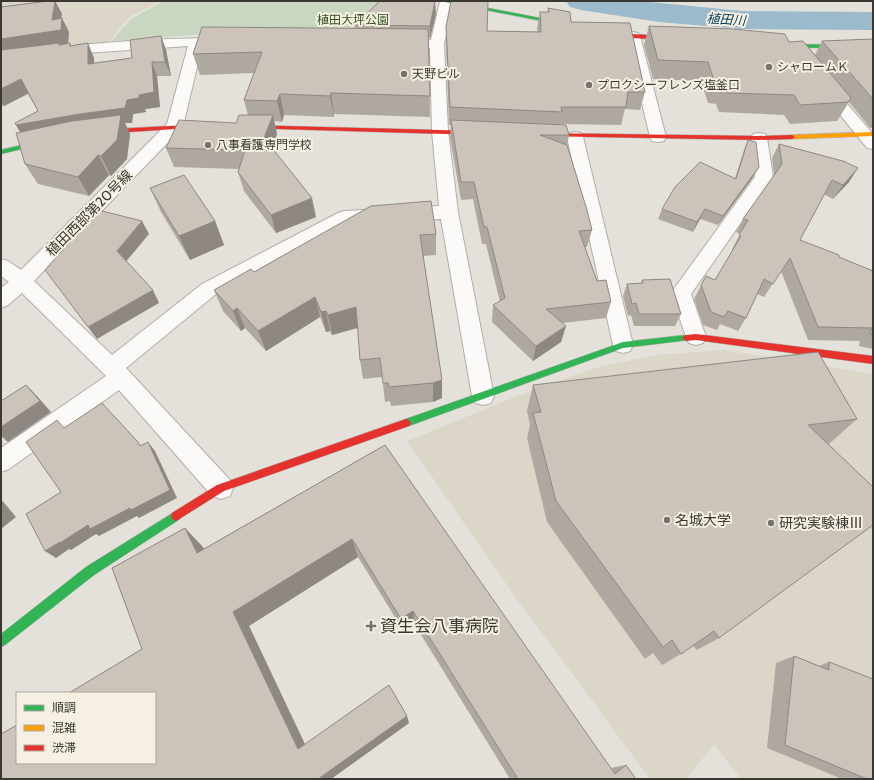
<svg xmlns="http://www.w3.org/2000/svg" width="874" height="780" font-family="Cabin,'Noto Sans JP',sans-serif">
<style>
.built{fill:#dcd6c9}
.green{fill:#cad7c0}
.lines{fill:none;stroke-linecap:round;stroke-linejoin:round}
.river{fill:#9bbacb;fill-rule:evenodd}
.street-casing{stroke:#b0aea8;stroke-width:2}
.fast-casing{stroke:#b0aea8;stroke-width:1}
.slow-casing{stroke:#b0aea8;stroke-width:1}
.jam-casing{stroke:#b0aea8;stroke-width:1}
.street{fill:#fbfaf9;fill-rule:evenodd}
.fast{fill:#30b455;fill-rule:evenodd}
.slow{fill:#ff9f0a;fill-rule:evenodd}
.jam{fill:#e5322d;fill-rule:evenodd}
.wall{fill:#afa8a0}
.shaded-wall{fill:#8f8882}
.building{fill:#ccc3ba;stroke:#8f8882}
.poi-dot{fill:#76736d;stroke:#f6f0e3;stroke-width:1.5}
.labels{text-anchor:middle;stroke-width:4;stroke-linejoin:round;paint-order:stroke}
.far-park-label{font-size:12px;fill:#2e531d;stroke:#f6f0e3}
.far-poi-label{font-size:12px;fill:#3b3833;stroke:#f6f0e3;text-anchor:start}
.far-water-label{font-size:13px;font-style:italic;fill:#003e59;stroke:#f6f0e3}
.street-label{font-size:14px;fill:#3b3833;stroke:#f6f0e3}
.poi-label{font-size:14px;fill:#3b3833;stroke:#f6f0e3;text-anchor:start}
.near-poi-label{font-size:17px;fill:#3b3833;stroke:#f6f0e3;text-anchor:start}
</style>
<rect width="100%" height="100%" fill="#e4e1da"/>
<g class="built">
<path d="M1,1H160L129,17L109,42L27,48L1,52Z"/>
<path d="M724,350L873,374V779H738V775L714,745L686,779H650L516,598L407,441L515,397L595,368L655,355Z"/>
</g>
<path class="green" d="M164,1H388L364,39L192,35L112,41L131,19Z"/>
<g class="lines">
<path class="river" d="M566,1H640L742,11L873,12V30L742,29L659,22L581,10L570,7Z"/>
<g class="street-casing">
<g id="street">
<path d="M440,1L453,2L444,44L448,131L458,212L494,396L491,403L483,405L475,403L472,396L441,219L347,223L216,294L126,368L230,480L233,488L230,496L221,499L212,496L119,390L9,469L1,472V448L106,376L22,293L8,305L1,308V288L9,282L1,276V259L8,261L21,270L167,124L188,46L85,53L1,64V56C76,43 151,38 227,38L232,39L234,42L232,45L202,46L183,126L181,129L34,281L112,355L202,284L338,213L344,211L439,206L432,131L430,48L399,47L394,46L392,43L394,40L399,39L431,40Z"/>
<path d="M633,32L638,33L640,36L666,137L664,141L658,142L652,141L650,137L626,36L628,33Z"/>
<path d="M825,82L830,84L873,134V149L867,148L820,90L817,87L820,84Z"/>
<path d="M575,132L581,133L583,137L633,345L630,351L623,353L616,351L613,345L567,137L569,133Z"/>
<path d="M759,133L765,134L767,138L773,177L691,294L706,337L703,343L696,345L689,343L686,337L671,293L755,177L751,138L753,134Z"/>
</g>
</g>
<g class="fast-casing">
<g id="fast">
<path d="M440,1H452L571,24L568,26Z"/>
<path d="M779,44L873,45V49L777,47V45Z"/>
<path d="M48,139L50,140V142L1,154V150Z"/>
<path d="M686,335L689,336L690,338L689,340L623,348L406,427L403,426L401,423L403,420L623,342Z"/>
<path d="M176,511L180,513L181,516L180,519L94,575L5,645L1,647V634L86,567Z"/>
</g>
</g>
<g class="slow-casing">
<path id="slow" d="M873,132V136L792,139L789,137L792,135Z"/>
</g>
<g class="jam-casing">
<g id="jam">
<path d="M603,28L633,34L676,37L679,39L676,41L633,38L601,31V29Z"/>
<path d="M205,124L208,126L207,127L98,134L95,132L98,130Z"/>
<path d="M246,125L479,131L482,133L479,135L244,128L243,127Z"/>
<path d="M540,133L759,136L792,135L795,137L792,139L759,140L538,136V134Z"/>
<path d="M696,334L873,356V364L696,340L686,341L682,338L686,335Z"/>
<path d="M406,419L409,420L411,423L409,426L224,491L176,521L172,519L171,516L172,513L217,485Z"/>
</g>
</g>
<use href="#street" class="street"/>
<use href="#fast" class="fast"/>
<use href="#slow" class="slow"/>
<use href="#jam" class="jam"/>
</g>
<g class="wall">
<path d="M48,1H55L62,14L61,18H62L69,32L68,44L70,43L71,46L94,58V63L132,58L161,36L166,50L171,76H157L160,107L145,109L146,112L133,114L132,123H125L130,134L127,159L111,176L109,175L89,196L38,184L25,164L20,132L16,125L38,111L28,94L4,106H1V7Z"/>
<path d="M548,8L571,22L645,92L640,110L625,109L621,125L560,124V125L569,135L567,146L592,230L587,247H585L597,281L611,302L606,318L562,323L566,326L561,342L533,361L492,322L493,305L500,302L486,244H482L473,199L461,200L450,138L451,125H449L446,44V27L487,31L538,32L537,29L540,12H548Z"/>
<path d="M436,14L430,38H429L430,117L334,114V117L284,115L282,122L274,121L277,134L272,148L316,217L276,233L244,191L238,172L239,169L174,167L166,148L236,123L248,115L244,100L254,73L200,75L193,54L355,28V25Z"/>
<path d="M649,26L815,55L822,41L873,39V128H870L849,102L837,121L790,124L784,115L719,112L716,104L708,103L701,81L653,79L644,45Z"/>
<path d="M748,140L753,177L718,225L700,219L693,232L658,219L662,209L735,178L744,150Z"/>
<path d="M779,144L849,182L833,199L824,194L800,240L839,257L873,271V349L859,346L860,341L808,340L781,271L764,297L757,294L746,318L738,331L720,324L717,330L703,325L694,299L706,276L715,280L733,250L732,249L740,234L736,232L743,219L774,175L772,158Z"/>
<path d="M150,188L215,221L224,245L190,260L161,212Z"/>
<path d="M371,206L436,234V255L423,256L442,380V398L433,402L391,406L390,401L385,402L382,377L363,379L360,360L358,328L332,335L330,331L326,332L320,317L266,351L245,328L241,331L223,311L214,290L254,272Z"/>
<path d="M642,280L681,314L675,326H634L631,315L628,316L623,296L627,284L641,283Z"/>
<path d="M533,385L857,419L829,444L828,445L719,638L697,650L693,646L681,654L662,665L653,653L645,659L547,522L527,438L530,425L527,411Z"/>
<path d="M385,445L610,768L626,765L636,779H510L415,625L404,632L358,557L249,626L305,744L409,723L331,779L142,649L203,547L204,549Z"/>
<path d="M794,656L819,666L829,662L873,779H842L767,748L776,663Z"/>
</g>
<g class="shaded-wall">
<path d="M55,1L62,14L59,30L62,18L69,32L68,44L1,54V39L52,20Z"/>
<path d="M435,1L436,14L430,38V26Z"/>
<path d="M161,36L166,50L171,76L165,62Z"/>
<path d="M88,43L94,58L95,79L88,64Z"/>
<path d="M152,62L157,76L160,107L145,109L146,112L133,114L132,123H125L130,134L127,159L111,176L101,156L25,140L16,125L127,100L139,95Z"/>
<path d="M21,79L29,93L4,106L1,100V89Z"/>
<path d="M331,93L334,114V117L330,96Z"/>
<path d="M280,94L284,115L282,122L277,101Z"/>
<path d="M273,115L277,134L269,157L264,138Z"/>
<path d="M98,155L109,175L89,196L78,177Z"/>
<path d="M759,167L753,177L718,225L723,216Z"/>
<path d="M858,168L849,182L833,199L843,185Z"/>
<path d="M312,198L316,217L276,233L271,215Z"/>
<path d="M705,209L700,219L693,232L697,222Z"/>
<path d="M142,221L149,234L124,264L117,251Z"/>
<path d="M215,221L224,245L190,260L179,236Z"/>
<path d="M153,290L159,303L97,339L88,327Z"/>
<path d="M315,297L320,317L266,351L258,331Z"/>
<path d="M356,307L360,327L332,335L328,315Z"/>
<path d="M237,308L245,328L241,331L233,311Z"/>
<path d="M326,311L330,331L326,332L321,312Z"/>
<path d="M566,326L561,342L533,361L536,346Z"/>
<path d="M442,380V398L433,402V383Z"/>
<path d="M26,385L37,396L51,412L8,442L1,436V427Z"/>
<path d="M148,442L155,451L177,498L139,518L137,516L99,536L96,534L71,550L69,549L56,558L45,551Z"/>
<path d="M1,499L16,517L1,529Z"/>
<path d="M185,528L203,547L214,570L197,553Z"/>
<path d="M352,539L358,557L249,626L309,753L298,749L233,612Z"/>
<path d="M413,611L415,625L404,632L401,619Z"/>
<path d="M407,716L409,723L331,779H318Z"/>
</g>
<g class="building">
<path d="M48,1H55L52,20L62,18L61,30L1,39V7Z"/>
<path d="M380,1H435L430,26L355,25Z"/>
<path d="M451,1H488L487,31L541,32L540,12H549L548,8L570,12L571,22L630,23L645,92H628L626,107H561L562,112L450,107L446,27Z"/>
<path d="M649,26L733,29L785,34L789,42L803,41L851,98L848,102L800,105L794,95L727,93L724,85L715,84L708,62L658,60Z"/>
<path d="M202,27L428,29L430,96L331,93L330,96L280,94L277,101L244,100L262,52L193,54Z"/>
<path d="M161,36L165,62H152L154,92L139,95V98L127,100L125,108L80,114L16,125L15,123L38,111L21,79L1,89V50L60,43L59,45L70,43V46L88,43V64L132,58L130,40Z"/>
<path d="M873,39V99L822,41Z"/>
<path d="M121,115L117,140L101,156L98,155L78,177L25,164L16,133L72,121Z"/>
<path d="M239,115H273L264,138L312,198L271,215L238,172L245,150L166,148L179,120L236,123Z"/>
<path d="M451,120L566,125L569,135H540L567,145L587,210L592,230L579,231L597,281L606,280L611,302L546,309L566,326L536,346L493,305L505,298L487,227H484L474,182H461Z"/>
<path d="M748,140L756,142L759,167L723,216L705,209L697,222L662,209L675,187L700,162L736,179Z"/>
<path d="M779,144L843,161L858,168L843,185L832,180L800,240L839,255V257L873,271V334H870L872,328L818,327L790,258L773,284L764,279L746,318L728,311L724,317L711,312L701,285L706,276L715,280L741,236L739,235L748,220L743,219L782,164Z"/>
<path d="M184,175L215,221L179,236L150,188Z"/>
<path d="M431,201L436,234L420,235L442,380L433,383L389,387L388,383H383L380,358L360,360L356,307L328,315L326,311L321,312L315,297L258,331L237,308L233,311L214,290L251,269L254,272L371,206Z"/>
<path d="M98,210L142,221L117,251L153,290L88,327L45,270Z"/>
<path d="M670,279L681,314H639L636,303L632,304L627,284L643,283L642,280Z"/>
<path d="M818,352L857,419L808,425L873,487V525L719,638L714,631L681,654L672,640L663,647L556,501L533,413L541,412L533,385Z"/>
<path d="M26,385L40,401L1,427V401Z"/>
<path d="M102,403L138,442L140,446L148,442L170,490L131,510L130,508L90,529L88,525L60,543V542L45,551L26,514L61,492L26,442L57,420L64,428Z"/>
<path d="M385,445L615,774L626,765L636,779H518L413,611L401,619L352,539L233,612L298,749L389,685L407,716L318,779H1V734L17,725V763H155V693H69L142,649L112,568L185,528L197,553Z"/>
<path d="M794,656L829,670V662L873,679V779H867L785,745Z"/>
</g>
<g class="poi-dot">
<circle cx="769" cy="67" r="4"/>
<circle cx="404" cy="74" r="4"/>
<circle cx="589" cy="85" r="4"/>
<circle cx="208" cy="145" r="4"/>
<circle cx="667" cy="520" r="4"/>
<circle cx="771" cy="523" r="4"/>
<path d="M369 620h4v4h4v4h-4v4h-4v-4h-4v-4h4z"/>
</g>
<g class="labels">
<g class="far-park-label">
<text x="353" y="24">植田大坪公園</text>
</g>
<g class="far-poi-label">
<text x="777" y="71">シャロームＫ</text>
<text x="412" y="78">天野ビル</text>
<text x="597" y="89">プロクシーフレンズ塩釜口</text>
<text x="216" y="149">八事看護専門学校</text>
</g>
<g class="far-water-label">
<text transform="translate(726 19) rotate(4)" y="5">植田川</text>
</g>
<g class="street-label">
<text transform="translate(89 213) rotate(-45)" y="5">植田西部第20号線</text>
</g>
<g class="poi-label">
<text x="675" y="525">名城大学</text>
<text x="779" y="528">研究実験棟Ⅲ</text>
</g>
<g class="near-poi-label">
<text x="380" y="632">資生会八事病院</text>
</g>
</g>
<rect width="874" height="780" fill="none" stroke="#3b3833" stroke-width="4"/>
<rect x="16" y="692" width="140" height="72" fill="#f6f0e3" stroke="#aba69d"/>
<rect x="24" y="705" width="20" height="6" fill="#30b455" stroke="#aba69d"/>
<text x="52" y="712" font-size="12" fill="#3b3833">順調</text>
<rect x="24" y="725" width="20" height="6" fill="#ff9f0a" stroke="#aba69d"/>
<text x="52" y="732" font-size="12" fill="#3b3833">混雑</text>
<rect x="24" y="745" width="20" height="6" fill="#e5322d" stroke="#aba69d"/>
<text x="52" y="752" font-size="12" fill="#3b3833">渋滞</text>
</svg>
